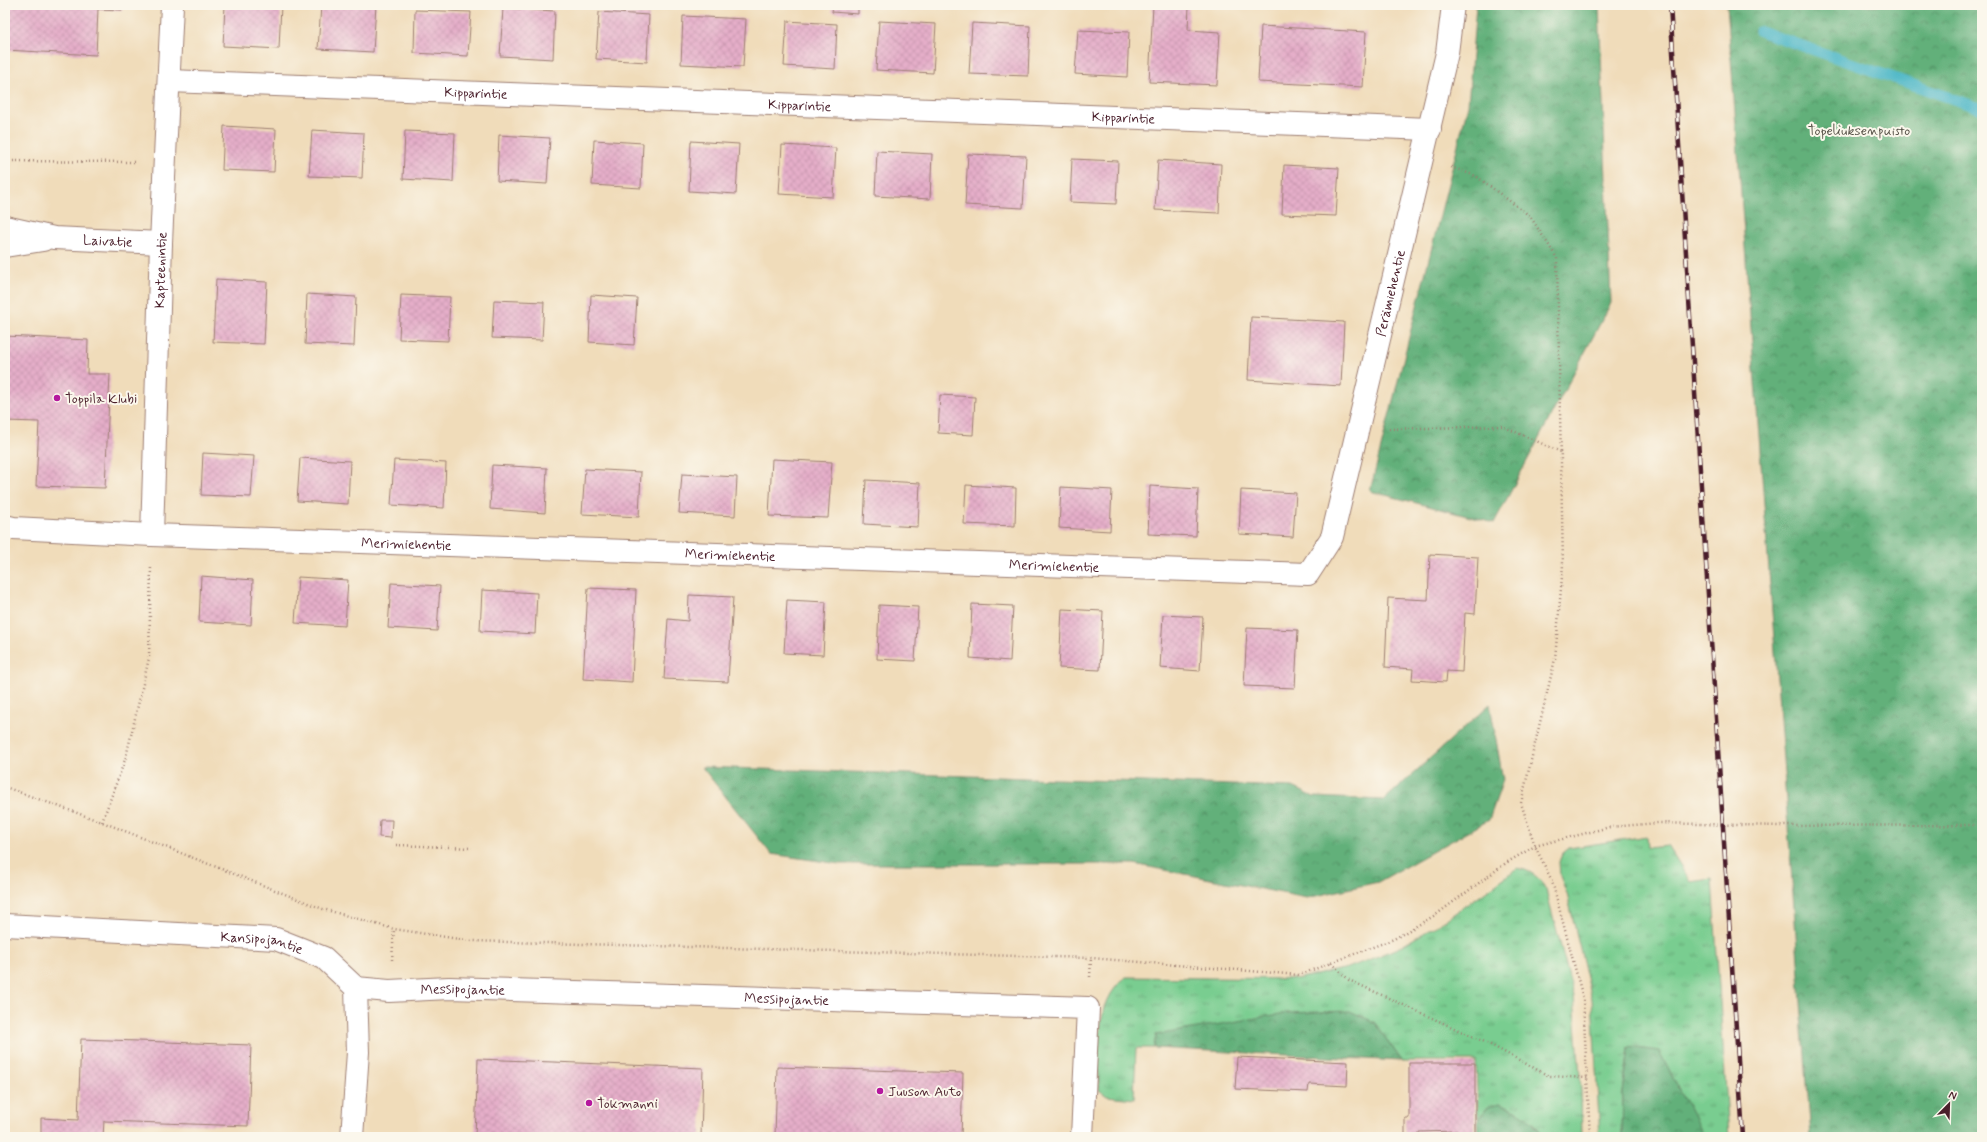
<svg xmlns="http://www.w3.org/2000/svg" width="1987" height="1142" font-family="Mynerve,sans-serif">
<style>
.grass{fill:url(#grass-tufts);stroke:#62765e}
.forest{fill:url(#forest-crowns);stroke:#566852}
.lines{fill:none;stroke-linecap:round;stroke-linejoin:round}
.stream{stroke:#4ab6c6;stroke-width:11}
.building{fill:url(#building-cross-hatch)}
.minor-casing{stroke:#9d7e72;stroke-width:24}
.path{stroke:#9d7e72;stroke-width:2.5;stroke-dasharray:1 3;stroke-linecap:butt}
.minor{stroke:#fff;stroke-width:22}
.rail-casing{stroke:#4a1f2b;stroke-width:4.5}
.rail{stroke:#fbf7ec;stroke-width:3;stroke-dasharray:9;stroke-linecap:butt}
.poi-dot{fill:#b5179e;stroke:#fbf7ec;stroke-width:1.5}
.labels{text-anchor:middle;stroke-width:4;stroke-linejoin:round;paint-order:stroke}
.street-label{font-size:14px;fill:#4a1f2b;stroke:#fbf7ec}
.park-label{font-size:14px;fill:#585349;stroke:#fbf7ec}
.poi-label{font-size:14px;fill:#4a1f2b;stroke:#fbf7ec;text-anchor:start}
</style>
<defs>
<pattern id="grass-tufts" width="24" height="20" patternUnits="userSpaceOnUse"><rect width="24" height="20" fill="#79cd90"/><path d="M3 7l-1-3M5 7V3M7 7l1-3M15 17l-1-3M17 17v-4M19 17l1-3" fill="none" stroke="#65a676"/></pattern>
<pattern id="forest-crowns" width="20" height="18" patternUnits="userSpaceOnUse"><rect width="20" height="18" fill="#62b07a"/><path d="M2 6a3 3 0 1 1 6 0M12 15a3 3 0 1 1 6 0" fill="none" stroke="#538f64"/></pattern>
<pattern id="building-cross-hatch" width="8" height="8" patternUnits="userSpaceOnUse"><rect width="8" height="8" fill="#e5aec9"/><path d="M0 0l8 8M0 8l8-8" fill="none" stroke="#c695ad"/></pattern>
</defs>
<rect width="100%" height="100%" fill="#fbf7ec"/>
<filter id="ink" filterUnits="userSpaceOnUse"><feTurbulence type="fractalNoise" baseFrequency=".025" numOctaves="2"/><feDisplacementMap in="SourceGraphic" scale="8" xChannelSelector="R" yChannelSelector="G"/><feConvolveMatrix kernelMatrix="1 2 1 2 8 2 1 2 1" color-interpolation-filters="sRGB"/></filter>
<filter id="wash" filterUnits="userSpaceOnUse"><feTurbulence type="fractalNoise" baseFrequency=".012" numOctaves="4" result="noise"/><feDisplacementMap in="SourceGraphic" scale="16" xChannelSelector="R" yChannelSelector="G"/><feGaussianBlur stdDeviation="0.9" result="paint"/><feColorMatrix in="noise" values="0 0 0 0 0 0 0 0 0 0 0 0 0 0 0 0 0 1.4 0 .05"/><feComposite in="paint" operator="in"/></filter>
<g filter="url(#wash)">
<rect width="100%" height="100%" fill="#f0dcba"/>
<g class="grass">
<path d="M1647,836L1648,848L1668,846L1691,882L1712,879L1729,1137H1702L1701,1132L1629,1047L1623,1093L1622,1137H1600L1592,999L1567,894L1560,876L1559,862L1562,854L1569,848Z"/>
<path d="M1518,868C1531,871 1537,876 1545,886L1574,996L1581,1090L1582,1137H1543L1534,1123L1488,1107L1478,1120L1476,1061H1402L1374,1022L1156,1035L1154,1048H1136L1134,1099L1107,1096L1099,1090C1099,1054 1093,1002 1126,977L1296,979L1348,968L1396,949L1441,923Z"/>
</g>
<g class="forest">
<path d="M1476,5H1599L1611,303L1494,523L1370,491L1468,105Z"/>
<path d="M1727,5H1982V1137H1811Z"/>
<path d="M1490,704L1503,780L1489,820L1378,882L1307,898L1134,864H840L771,854L702,767L1293,787L1314,797L1384,800Z"/>
<path d="M1350,1011L1374,1022L1402,1061L1154,1048L1156,1035L1286,1013Z"/>
<path d="M1629,1047L1659,1051L1701,1132L1702,1137H1622L1623,1093Z"/>
<path d="M1499,1103C1521,1110 1531,1118 1543,1137H1479L1478,1120L1488,1107Z"/>
</g>
<g class="lines">
<path class="stream" d="M1760,31L1982,109"/>
</g>
<g id="blocks">
<g class="building">
<path d="M5,5H122V10L98,9L96,55L5,50Z"/>
<path d="M225,5H281L279,49L223,46Z"/>
<path d="M321,5H376L373,52L318,49Z"/>
<path d="M833,5H858V14L832,12Z"/>
<path d="M1153,5H1189L1188,30L1220,32L1217,85L1149,82Z"/>
<path d="M503,8L555,11L553,59L500,56Z"/>
<path d="M415,10L471,12L468,56L414,53Z"/>
<path d="M599,12L649,15L647,62L596,59Z"/>
<path d="M683,16L746,19L743,67L681,64Z"/>
<path d="M787,21L837,24L835,69L784,66Z"/>
<path d="M879,21L936,24L933,73L876,70Z"/>
<path d="M972,23L1030,26L1028,76L969,74Z"/>
<path d="M1261,26L1366,32L1363,87L1258,82Z"/>
<path d="M1078,30L1129,32L1127,77L1075,74Z"/>
<path d="M224,126L276,129L274,172L222,170Z"/>
<path d="M312,130L364,133L362,178L309,176Z"/>
<path d="M405,131L455,133L453,182L403,179Z"/>
<path d="M499,135L550,138L547,184L497,181Z"/>
<path d="M594,140L643,143L641,188L592,185Z"/>
<path d="M691,141L739,144L736,194L689,191Z"/>
<path d="M782,145L836,148L833,197L779,194Z"/>
<path d="M877,151L932,154L930,199L875,196Z"/>
<path d="M968,154L1026,156L1023,208L965,205Z"/>
<path d="M1072,159L1118,161L1116,204L1070,202Z"/>
<path d="M1158,160L1221,164L1219,213L1155,210Z"/>
<path d="M1284,165L1339,168L1336,216L1282,214Z"/>
<path d="M216,279L267,282L264,344L213,342Z"/>
<path d="M307,294L356,297L354,346L305,344Z"/>
<path d="M401,295L450,297L448,341L399,339Z"/>
<path d="M591,295L637,298L634,345L589,342Z"/>
<path d="M494,300L544,302L542,340L492,338Z"/>
<path d="M1251,317L1344,322L1341,386L1248,380Z"/>
<path d="M5,336L88,340L87,374H110L105,488L36,486L39,422L5,421Z"/>
<path d="M940,395L975,397L973,435L938,433Z"/>
<path d="M203,453L254,456L251,497L201,495Z"/>
<path d="M300,458L350,461L348,504L297,501Z"/>
<path d="M772,459L832,462L828,518L769,516Z"/>
<path d="M394,460L446,463L444,508L391,505Z"/>
<path d="M492,465L547,468L545,513L490,509Z"/>
<path d="M585,469L641,472L639,517L582,514Z"/>
<path d="M682,474L737,477L735,516L679,513Z"/>
<path d="M866,480L920,483L918,527L864,524Z"/>
<path d="M966,485L1016,488L1015,526L964,524Z"/>
<path d="M1150,486L1198,489L1196,536L1148,534Z"/>
<path d="M1061,487L1112,490L1110,531L1059,528Z"/>
<path d="M1241,490L1296,493L1293,537L1239,534Z"/>
<path d="M1430,554L1478,557L1475,614L1465,613L1462,672L1447,671L1446,682L1412,680L1413,669L1385,667L1388,598L1428,600Z"/>
<path d="M201,576L253,580L251,625L199,622Z"/>
<path d="M298,577L348,580L345,626L295,623Z"/>
<path d="M391,583L440,586L437,631L388,628Z"/>
<path d="M588,588L636,590L632,682L583,679Z"/>
<path d="M482,590L537,593L535,634L480,631Z"/>
<path d="M689,595L733,597L728,682L664,679L668,619L688,621Z"/>
<path d="M787,600L826,602L823,655L784,653Z"/>
<path d="M972,604L1013,606L1010,661L970,658Z"/>
<path d="M879,605L918,607L915,661L877,659Z"/>
<path d="M1062,609L1103,611L1100,670L1059,668Z"/>
<path d="M1163,615L1203,617L1200,671L1160,668Z"/>
<path d="M1247,628L1298,630L1295,688L1244,686Z"/>
<path d="M380,820H392L391,838L379,837Z"/>
<path d="M81,1039L251,1045L248,1126L104,1121L103,1137H41V1118L78,1120Z"/>
<path d="M1237,1057L1348,1062L1347,1086L1309,1084L1308,1092L1235,1089Z"/>
<path d="M478,1059L703,1068L701,1137H475Z"/>
<path d="M1409,1063H1475V1137H1459V1131L1419,1132V1137H1405V1118H1409Z"/>
<path d="M777,1067L963,1073L961,1137H775Z"/>
</g>
</g>
</g>
<g filter="url(#ink)">
<use href="#blocks" fill-opacity="0" stroke="#9d7e72" stroke-width="1"/>
<g class="lines">
<g class="minor-casing">
<g id="minor">
<path id="s1" d="M169,81L1430,129"/>
<path id="s2" d="M5,227L54,238L161,243"/>
<path d="M5,246L43,240"/>
<path id="s3" d="M5,526L13,528L152,535L1308,574L1332,537L1447,53L1453,5"/>
<path id="s4" d="M152,535L161,243L172,5"/>
<path id="s5" d="M5,925L276,939L324,958L356,988L358,1052L352,1137"/>
<path id="s6" d="M356,988L389,991L449,988L1088,1008L1082,1137"/>
</g>
</g>
<g class="path">
<path d="M5,161L134,162"/>
<path d="M1451,167L1476,176L1530,216L1557,258L1563,565L1555,659L1521,803L1535,846L1552,881L1583,998L1590,1137"/>
<path d="M1389,429L1502,426L1561,452"/>
<path d="M5,787L102,822L323,909L394,929L472,941L1091,958L1299,975L1394,939L1437,914L1506,863L1535,846L1610,827L1658,823L1780,826L1982,825"/>
<path d="M102,822L126,757L149,658L151,565"/>
<path d="M396,845L472,848"/>
<path d="M392,960L394,929"/>
<path d="M1331,963L1349,980L1489,1044L1549,1076L1588,1078"/>
<path d="M1090,977L1091,958"/>
</g>
<use href="#minor" class="minor"/>
<g class="rail-casing">
<path id="rail" d="M1670,5L1743,1137"/>
</g>
<use href="#rail" class="rail"/>
</g>
</g>
<g class="poi-dot">
<circle cx="57" cy="398" r="4"/>
<circle cx="880" cy="1091" r="4"/>
<circle cx="589" cy="1103" r="4"/>
</g>
<g class="labels">
<g class="street-label">
<text dy="5" stroke="none"><textPath href="#s1" startOffset="307">Kipparintie</textPath></text>
<text dy="5" stroke="none"><textPath href="#s1" startOffset="631">Kipparintie</textPath></text>
<text dy="5" stroke="none"><textPath href="#s1" startOffset="955">Kipparintie</textPath></text>
<text dy="5" stroke="none"><textPath href="#s2" startOffset="104">Laivatie</textPath></text>
<text dy="5" stroke="none"><textPath href="#s4" startOffset="265">Kapteenintie</textPath></text>
<text dy="5" stroke="none"><textPath href="#s3" startOffset="1599">Perämiehentie</textPath></text>
<text dy="5" stroke="none"><textPath href="#s3" startOffset="402">Merimiehentie</textPath></text>
<text dy="5" stroke="none"><textPath href="#s3" startOffset="726">Merimiehentie</textPath></text>
<text dy="5" stroke="none"><textPath href="#s3" startOffset="1050">Merimiehentie</textPath></text>
<text dy="5" stroke="none"><textPath href="#s5" startOffset="258">Kansipojantie</textPath></text>
<text dy="5" stroke="none"><textPath href="#s6" startOffset="107">Messipojantie</textPath></text>
<text dy="5" stroke="none"><textPath href="#s6" startOffset="431">Messipojantie</textPath></text>
</g>
<g class="park-label">
<text x="1859" y="135">Topeliuksenpuisto</text>
</g>
<g class="poi-label">
<text x="65" y="403">Toppila Klubi</text>
<text x="888" y="1096">Juuson Auto</text>
<text x="597" y="1108">Tokmanni</text>
</g>
</g>
<rect width="1987" height="1142" fill="none" stroke="#fbf7ec" stroke-width="20"/>
<g transform="translate(1949 1104) rotate(23)" stroke="#fbf7ec" stroke-width="3" paint-order="stroke">
<path d="M0-3L7 15L0 10L-7 15Z" fill="#4a1f2b"/>
<text y="-6" font-size="11" font-weight="bold" text-anchor="middle" fill="#4a1f2b">N</text>
</g>
</svg>
